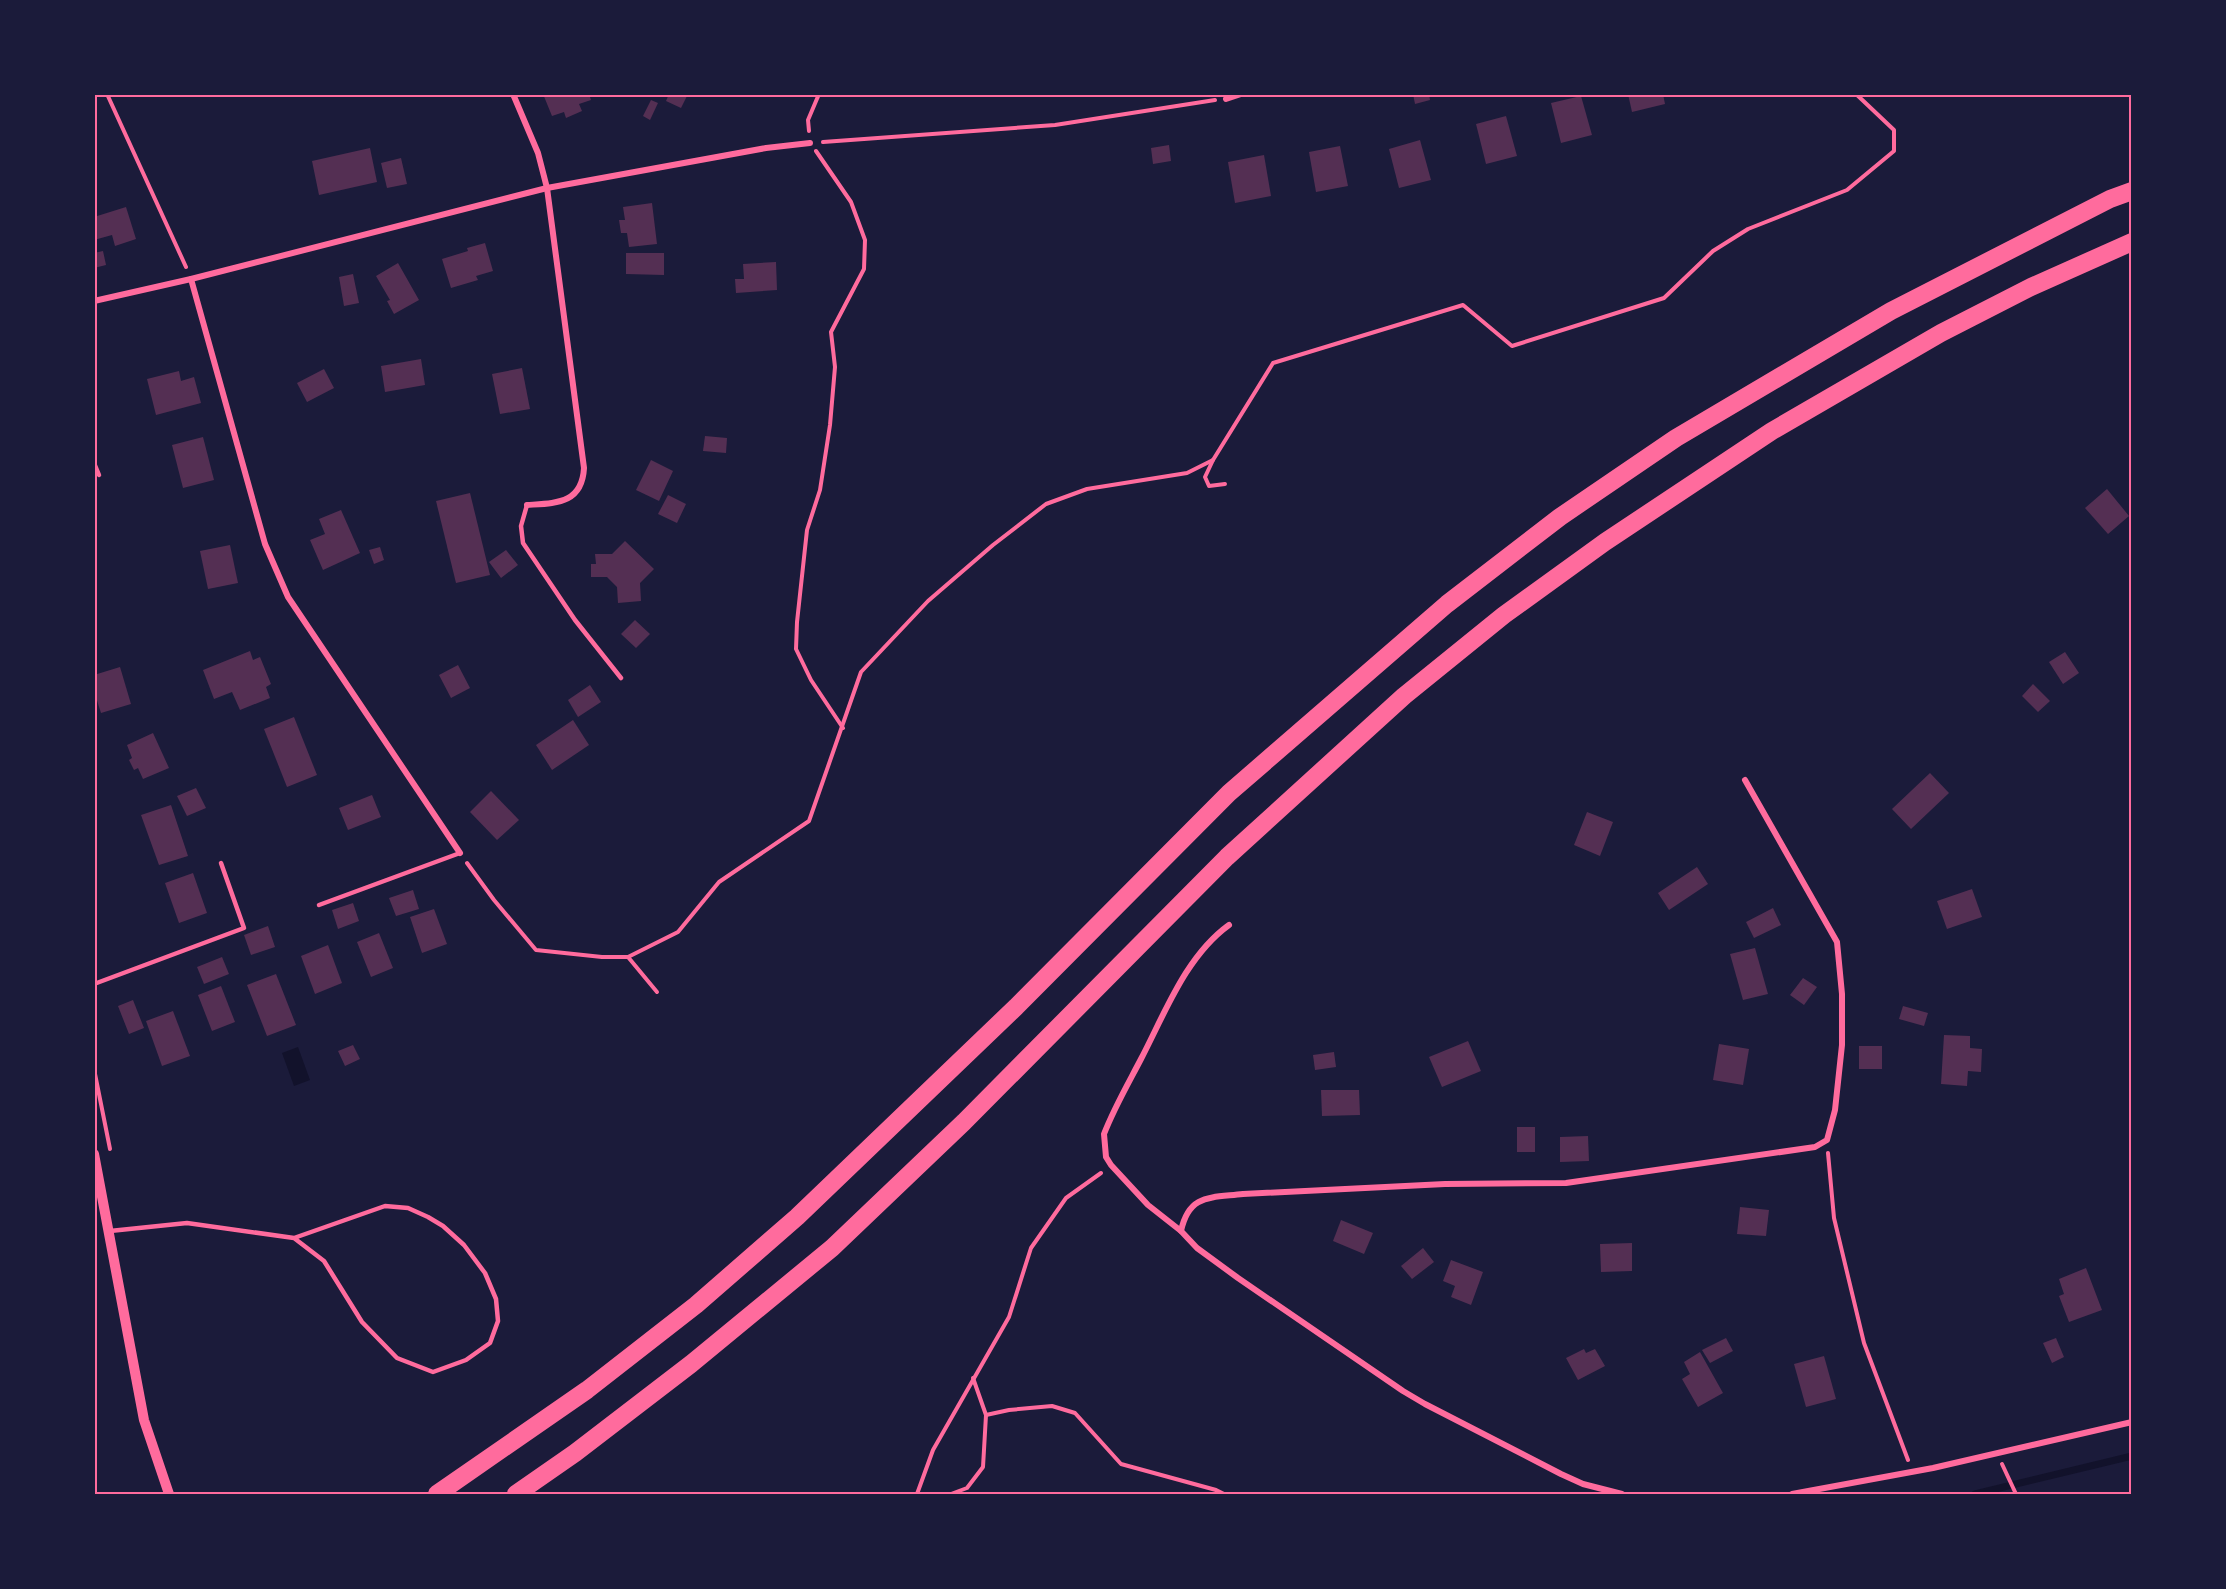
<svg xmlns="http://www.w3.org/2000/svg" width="2226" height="1589" font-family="Commissioner,sans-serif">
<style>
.water{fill:#12122b}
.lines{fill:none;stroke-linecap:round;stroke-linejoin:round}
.stream{stroke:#12122b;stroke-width:7}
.building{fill:#542f53}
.path{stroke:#ff6b9d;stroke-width:4}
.service{stroke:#ff6b9d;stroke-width:4.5}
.minor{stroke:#ff6b9d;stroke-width:6}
.tertiary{stroke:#ff6b9d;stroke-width:10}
.motorway{stroke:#ff6b9d;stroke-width:18}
.neatline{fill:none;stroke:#ff6b9d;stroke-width:2}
</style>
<rect width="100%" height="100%" fill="#1b1b3a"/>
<path class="water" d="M298,1047L310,1080L294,1086L282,1053Z"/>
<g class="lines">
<path class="stream" d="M1975,1494L2132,1456"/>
</g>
<g class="building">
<path d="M543,94H589L591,100L579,104L582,111L566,118L564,112L552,116Z"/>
<path d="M669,94H688L681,108L666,101Z"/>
<path d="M1413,94H1429L1430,100L1415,104Z"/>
<path d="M1628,94H1663L1665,104L1632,112Z"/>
<path d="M1581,96L1592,135L1561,143L1551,103Z"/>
<path d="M651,100L658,103L650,120L643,116Z"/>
<path d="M1506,116L1517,156L1486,164L1476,124Z"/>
<path d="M1420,140L1431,180L1399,188L1389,149Z"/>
<path d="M1169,145L1171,161L1153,164L1151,148Z"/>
<path d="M1340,146L1348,186L1316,192L1309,152Z"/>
<path d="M370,148L377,182L319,195L312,161Z"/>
<path d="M1264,155L1271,196L1235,203L1228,162Z"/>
<path d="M401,158L407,184L387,188L381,163Z"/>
<path d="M652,203L657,244L629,247L627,233H621L619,220H625L623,207Z"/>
<path d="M126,207L136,239L115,246L112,235L94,240V217Z"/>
<path d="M485,243L493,271L476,276L478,280L451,288L442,259L468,251L467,248Z"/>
<path d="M103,251L106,265L94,268V253Z"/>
<path d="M626,253H664V275L626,274Z"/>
<path d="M776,262L777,290L736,293L735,279H744L743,264Z"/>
<path d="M398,263L419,300L394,314L387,301L390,300L376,276Z"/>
<path d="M353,274L359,303L344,306L339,277Z"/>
<path d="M421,359L425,385L385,392L381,366Z"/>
<path d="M522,368L530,409L500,414L492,374Z"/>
<path d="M324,369L334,388L307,402L297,383Z"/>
<path d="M179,371L181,381L194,377L201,403L156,415L147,379Z"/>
<path d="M705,436L727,438L726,453L703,451Z"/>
<path d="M203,437L214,480L183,488L172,445Z"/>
<path d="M651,460L673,471L659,501L636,490Z"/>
<path d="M2107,489L2129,516L2108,534L2085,508Z"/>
<path d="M470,493L490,575L456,583L436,501Z"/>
<path d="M668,495L686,504L677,523L658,514Z"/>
<path d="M341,510L360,553L323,570L310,540L325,534L319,519Z"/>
<path d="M625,541L654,569L640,583L641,601L618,603L617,587L607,577H591V564H596L595,554H612Z"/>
<path d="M230,545L238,583L208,589L200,551Z"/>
<path d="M380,547L384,560L374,564L369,550Z"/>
<path d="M506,550L518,565L501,578L489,562Z"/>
<path d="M635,620L650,634L636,648L621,634Z"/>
<path d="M250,651L253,660L260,657L271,684L266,687L270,698L240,710L232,692L214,699L203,670Z"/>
<path d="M2065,652L2079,673L2063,684L2049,662Z"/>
<path d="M458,665L470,688L451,698L439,675Z"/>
<path d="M120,667L131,704L101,713L94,691V675Z"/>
<path d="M2033,684L2050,701L2038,712L2022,696Z"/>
<path d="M590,685L601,702L578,717L568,700Z"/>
<path d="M294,717L317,775L287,787L264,729Z"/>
<path d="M573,720L589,745L552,770L536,745Z"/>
<path d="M153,733L169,768L143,779L138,768L134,770L129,760L132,758L127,745Z"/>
<path d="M1930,773L1949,793L1911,829L1892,809Z"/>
<path d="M196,788L206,808L187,816L177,796Z"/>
<path d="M491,791L519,820L497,840L470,812Z"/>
<path d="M372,795L381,817L348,830L339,808Z"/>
<path d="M171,805L188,856L159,865L141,815Z"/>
<path d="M1587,812L1613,822L1600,856L1574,845Z"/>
<path d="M1697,867L1708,884L1669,910L1658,893Z"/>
<path d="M193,873L207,913L179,923L165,883Z"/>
<path d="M1972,889L1982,917L1947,929L1937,901Z"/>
<path d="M413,890L419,909L396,916L389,898Z"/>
<path d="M353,903L359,921L338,929L332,910Z"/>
<path d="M1773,908L1781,925L1754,938L1746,922Z"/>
<path d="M434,909L447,944L422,953L410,917Z"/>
<path d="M268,926L275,947L251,955L244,935Z"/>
<path d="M379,933L393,968L371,977L357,942Z"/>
<path d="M328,945L342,983L315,994L301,956Z"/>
<path d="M1755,948L1768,994L1743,1000L1730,954Z"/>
<path d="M222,957L229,974L204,984L197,967Z"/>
<path d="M276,974L296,1025L267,1036L247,985Z"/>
<path d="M1803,978L1817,987L1804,1005L1790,995Z"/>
<path d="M221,986L235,1022L212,1031L198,995Z"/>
<path d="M133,1000L144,1028L129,1034L118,1006Z"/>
<path d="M1903,1006L1928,1013L1924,1026L1899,1019Z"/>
<path d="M173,1011L190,1056L162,1066L146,1021Z"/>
<path d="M1944,1035L1970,1036V1048L1982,1049L1981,1072L1968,1071L1967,1086L1941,1084Z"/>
<path d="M1468,1041L1481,1071L1442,1087L1429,1057Z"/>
<path d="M1719,1044L1749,1049L1743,1085L1713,1080Z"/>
<path d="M353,1045L360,1059L345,1066L338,1051Z"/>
<rect x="1859" y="1046" width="23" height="23"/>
<path d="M1334,1052L1336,1067L1315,1070L1313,1055Z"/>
<path d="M1321,1090H1359L1360,1115L1322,1116Z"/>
<rect x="1517" y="1127" width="18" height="25"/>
<path d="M1588,1136L1589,1161L1560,1162V1137Z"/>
<path d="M1740,1207L1769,1210L1766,1236L1737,1234Z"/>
<path d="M1341,1220L1373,1233L1364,1254L1333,1241Z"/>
<path d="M1632,1243V1271L1601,1272L1600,1244Z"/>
<path d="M1423,1248L1434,1262L1412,1279L1401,1266Z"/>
<path d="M1451,1260L1483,1272L1471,1305L1451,1297L1455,1286L1443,1281Z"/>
<path d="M2086,1268L2102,1310L2069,1322L2059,1296L2064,1294L2059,1279Z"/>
<path d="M1726,1338L1733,1351L1710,1363L1702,1350Z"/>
<path d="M2056,1338L2064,1357L2052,1363L2043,1343Z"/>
<path d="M1584,1349L1586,1353L1595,1349L1605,1366L1578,1380L1566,1358Z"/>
<path d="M1700,1352L1723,1393L1698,1407L1682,1379L1690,1374L1684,1362Z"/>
<path d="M1824,1356L1836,1399L1806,1407L1794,1364Z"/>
</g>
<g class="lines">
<g class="path">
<path d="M107,94L186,267"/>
<path d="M809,131L808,120L819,94"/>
<path d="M823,142L1055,125L1215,100"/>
<path d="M816,151L851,202L865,240L864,269L831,332L835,367L830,425L820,490L807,530L797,622L796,649L811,680L843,728"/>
<path d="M1213,460L1205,477L1209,486L1225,484"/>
<path d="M467,863L494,900L536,950L602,957H628L678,932L719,882L809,821L861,672L928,601L993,545L1046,504L1087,489L1187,473L1213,460L1273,363L1463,305L1512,346L1664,298L1713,251L1748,229L1847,190L1894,151V130L1856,94"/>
<path d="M628,957L657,992"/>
<path d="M94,1069L110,1149"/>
<path d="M1828,1153L1834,1218L1864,1343L1908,1460"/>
<path d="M986,1415L1009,1410L1052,1406L1075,1413L1121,1464L1216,1490L1224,1494"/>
<path d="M2002,1464L2016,1494"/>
<path d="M917,1494L933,1450L1009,1317L1031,1248L1066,1198L1101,1173"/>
<path d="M951,1494L967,1488L983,1467L986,1415L973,1378"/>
</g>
<g class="service">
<path d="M94,463L99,475"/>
<path d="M527,505L521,526L523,543L575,620L621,678"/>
<path d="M319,905L460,853"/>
<path d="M94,984L244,928L221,863"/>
<path d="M110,1231L187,1223L294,1238L324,1261L362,1322L397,1358L433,1372L466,1360L490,1343L498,1321L496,1299L485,1273L464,1245L443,1226L428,1217L408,1208L385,1206L294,1238"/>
</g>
<g class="minor">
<path d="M513,94L538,153L547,188L584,468C582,504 556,503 527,505"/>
<path d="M1226,99L1241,94"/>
<path d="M191,279L265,544L288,597L460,853"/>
<path d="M94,301L191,279L547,188L766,148L810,143"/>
<path d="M1181,1231L1148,1205L1111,1165L1106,1157L1104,1134C1114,1108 1128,1084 1141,1059C1165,1013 1186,956 1229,925"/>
<path d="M1622,1494L1583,1484L1561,1474L1425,1404L1403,1391L1238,1278L1197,1248L1181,1231C1189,1194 1210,1198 1243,1194L1445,1184L1566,1183L1815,1147L1827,1140L1835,1110L1842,1045V994L1837,942L1745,780"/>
<path d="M1792,1494L1933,1468L2132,1422"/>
</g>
<path class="tertiary" d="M94,1154L144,1420L169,1494"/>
<g class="motorway">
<path d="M437,1494L587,1390L696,1305L797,1217L1016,1007L1229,793L1447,604L1560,517L1676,438L1891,311L2110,199L2132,191"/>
<path d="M516,1494L575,1453L691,1364L832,1248L964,1122L1227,857L1404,696L1504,615L1605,542L1772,431L1941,333L2031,287L2132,242"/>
</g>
</g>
<rect width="2226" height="1589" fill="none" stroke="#1b1b3a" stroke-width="192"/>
<rect x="96" y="96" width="2034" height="1397" class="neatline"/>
</svg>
